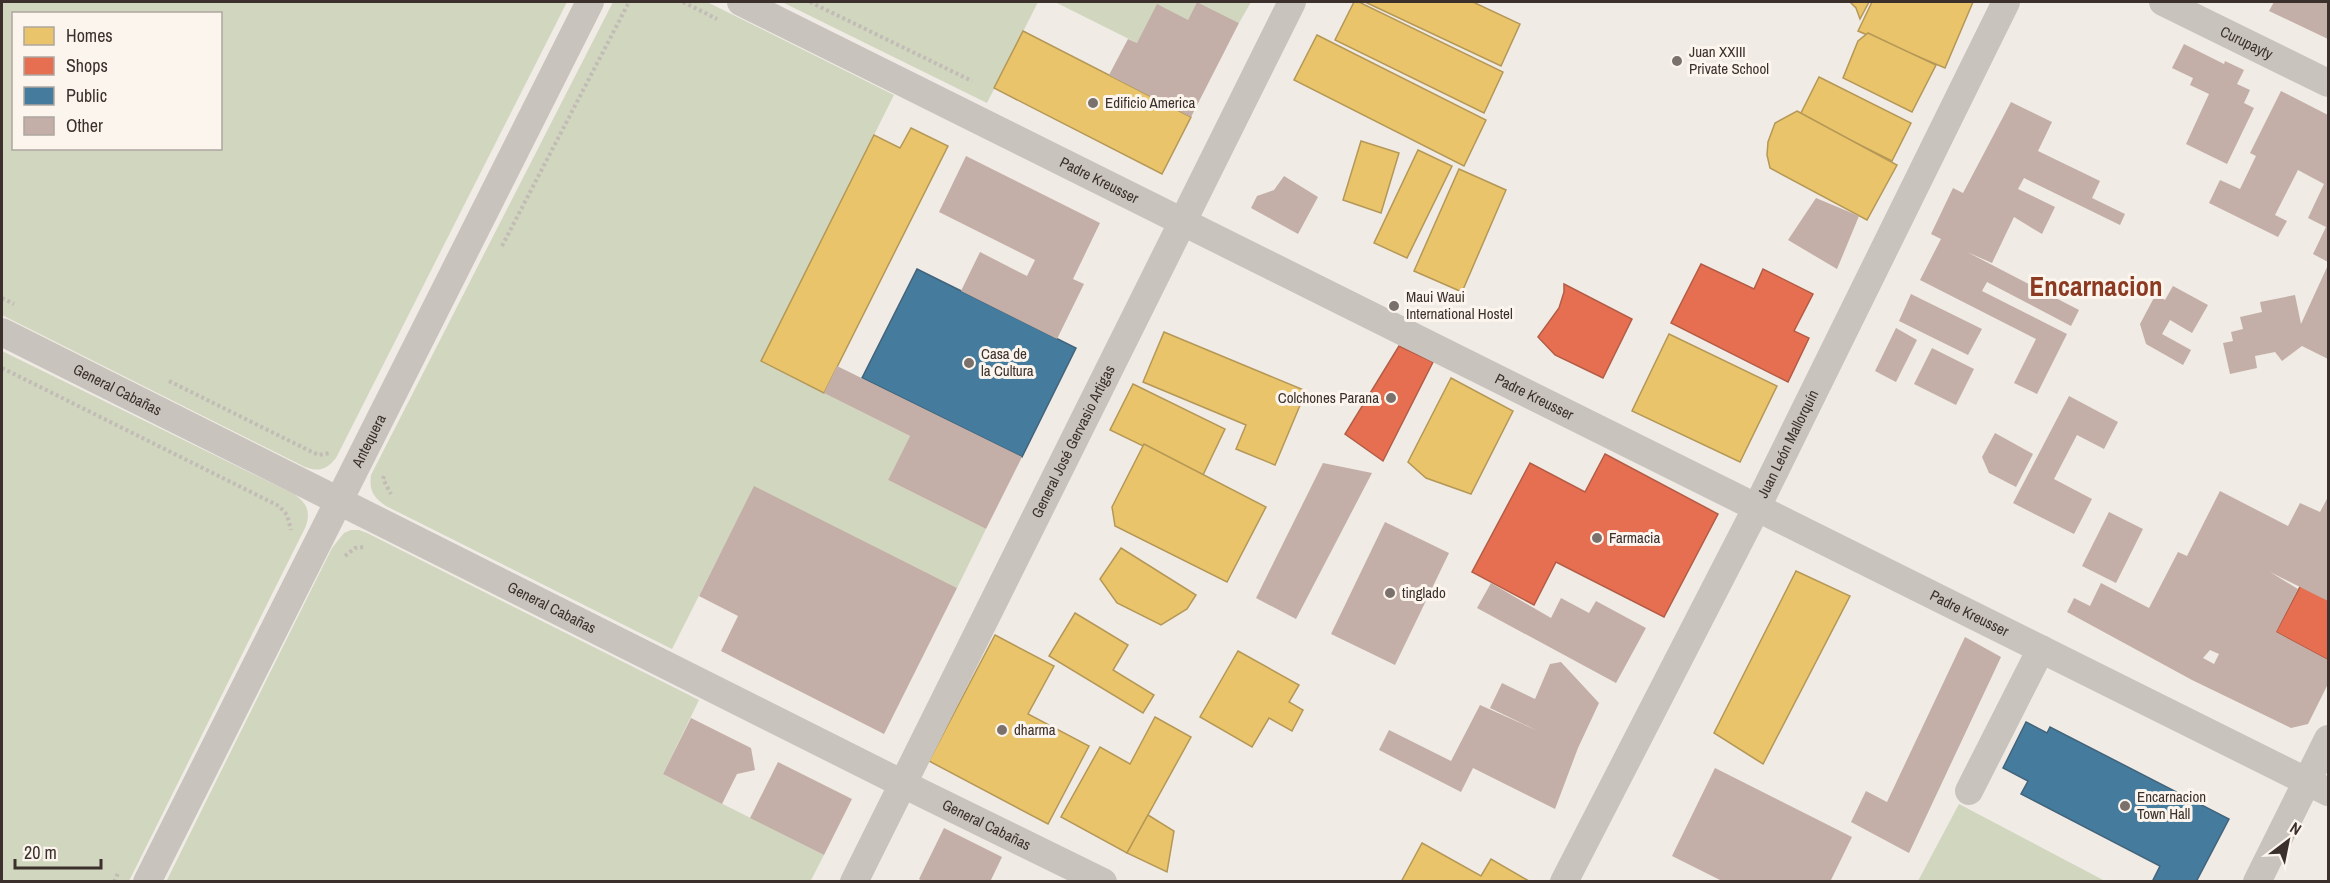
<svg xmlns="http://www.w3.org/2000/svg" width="2330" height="883" font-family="'Archivo Narrow',sans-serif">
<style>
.green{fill:#d1d6bf;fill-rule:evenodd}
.homes{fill:#e9c46a;stroke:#b59857;stroke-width:1.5}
.shops{fill:#e76f51;stroke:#b35c46;stroke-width:1.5}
.public{fill:#457b9d;stroke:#42647b;stroke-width:1.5}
.building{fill:#c3afa7;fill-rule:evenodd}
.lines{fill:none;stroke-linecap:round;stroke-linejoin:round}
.path{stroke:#c2bbb6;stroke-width:4;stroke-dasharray:3 3;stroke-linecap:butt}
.minor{stroke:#c9c3be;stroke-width:28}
.poi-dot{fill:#7a716c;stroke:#fbf5ee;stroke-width:2}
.labels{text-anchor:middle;stroke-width:6;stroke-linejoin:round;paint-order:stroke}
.street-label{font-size:15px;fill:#3b302b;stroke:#fbf5ee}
.poi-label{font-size:15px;fill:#3b302b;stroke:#fbf5ee;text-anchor:start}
.town-label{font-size:27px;font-weight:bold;fill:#8c3b22;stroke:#fbf5ee}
</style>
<rect width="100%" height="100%" fill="#f0ebe5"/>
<g class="green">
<path d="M2,2H567L336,458C326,470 319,472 305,467L2,315ZM14,14H220V148H14Z"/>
<path d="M613,2H707L894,95L761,361L910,436L888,480L986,529L957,588L754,487L672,649L386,506C373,497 369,490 371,475Z"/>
<path d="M782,2H1038L987,103Z"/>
<path d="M1055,2H1251L1239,23L1197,2L1188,20L1137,43Z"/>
<path d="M2,351L294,494C308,504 311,513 305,528L129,881H2Z"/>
<path d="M351,530H359L367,533L699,700L663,774L824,855L810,882H166L332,548L344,533Z"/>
<path d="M1959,804L2105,881H1918Z"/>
</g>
<g class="homes">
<path d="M1354,2H1359L1503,72L1484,113L1335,40Z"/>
<path d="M1365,2H1473L1520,24L1501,66Z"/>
<path d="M1850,2H1869L1860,19L1856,8Z"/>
<path d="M1872,2H1973L1945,68L1858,31Z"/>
<path d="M1023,31L1191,117L1162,174L994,88Z"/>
<path d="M1868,33L1936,65L1912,112L1843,78L1858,41Z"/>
<path d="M1317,35L1486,120L1464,166L1294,80Z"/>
<path d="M1819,77L1911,123L1892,161L1800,115Z"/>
<path d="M1797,111L1897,165L1867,220L1770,168L1767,155L1768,142L1775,123Z"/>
<path d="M911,128L948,146L824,393L761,361L874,135L900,148Z"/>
<path d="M1361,141L1399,153L1381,213L1343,200Z"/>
<path d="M1418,150L1452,166L1407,258L1374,243Z"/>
<path d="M1459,169L1506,190L1462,292L1414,271Z"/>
<path d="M1164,332L1306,391L1275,465L1236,449L1246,425L1143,382Z"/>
<path d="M1669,334L1777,386L1740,462L1632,411Z"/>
<path d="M1451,378L1513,411L1471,494L1426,478L1408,462Z"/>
<path d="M1133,384L1225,429L1203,475L1110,430Z"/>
<path d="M1144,444L1266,507L1227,582L1115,526L1112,507Z"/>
<path d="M1121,548L1196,595L1187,609L1161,625L1117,603L1100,579Z"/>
<path d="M1796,571L1850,596L1763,764L1714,733Z"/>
<path d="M1075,613L1128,645L1113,670L1154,695L1143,713L1049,656Z"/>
<path d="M995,635L1054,666L1028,714L1089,746L1048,824L929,761Z"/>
<path d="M1238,651L1299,685L1289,702L1303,710L1292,731L1269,718L1252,747L1200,717Z"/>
<path d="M1155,717L1191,737L1127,853L1061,817L1100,747L1130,764Z"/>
<path d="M1148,815L1174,831L1167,872L1127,853Z"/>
<path d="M1422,843L1481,876L1491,859L1529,881L1401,882Z"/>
</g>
<g class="shops">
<path d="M1701,264L1754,289L1763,269L1813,294L1794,331L1809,338L1788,382L1671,323Z"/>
<path d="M1564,284L1632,319L1603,378L1555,355L1538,337L1559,308L1564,292Z"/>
<path d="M1399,346L1433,362L1383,461L1345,434Z"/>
<path d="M1605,454L1718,514L1664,617L1556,562L1534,605L1472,572L1530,463L1585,492Z"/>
<path d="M2301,585L2328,600V660L2276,632Z"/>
</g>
<g class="public">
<path d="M917,269L1076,348L1022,457L862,378Z"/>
<path d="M2026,722L2047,733L2050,727L2229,819L2196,882H2152L2160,866L2021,794L2028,781L2003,768Z"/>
</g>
<g class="building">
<path d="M1197,2L1239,23L1191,117L1109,75L1128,39L1137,43L1157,4L1188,20Z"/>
<path d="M2274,2H2328V39L2269,11Z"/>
<path d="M2184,44L2224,64L2225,61L2244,70L2237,84L2250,90L2244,103L2254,108L2227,164L2186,144L2209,94L2190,85L2193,78L2172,68Z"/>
<path d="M2281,91L2328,115V262L2313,254L2326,227L2308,218L2324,184L2298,170L2275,215L2287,221L2278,237L2209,203L2220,180L2240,189L2256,156L2250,153Z"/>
<path d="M2011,102L2052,122L2038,151L2100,181L2092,198L2125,214L2120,225L2024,178L2018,189L2055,207L2042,234L2014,217L1992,263L1967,252L2079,310L2071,326L1987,282L1982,291L2067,334L2037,394L2014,383L2036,339L1920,280L1941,239L1931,234L1953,188L1963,193Z"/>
<path d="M966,156L1100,223L1073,279L1084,284L1057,339L961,291L980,252L1027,276L1035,260L939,212Z"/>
<path d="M1284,176L1318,197L1298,234L1251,208L1257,196L1274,190Z"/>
<path d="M1816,198L1859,216L1837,269L1788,240Z"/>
<path d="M2328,265V359L2302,346L2282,361L2275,352L2255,356L2257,368L2230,374L2223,343L2233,341L2231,332L2243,329L2240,317L2262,312L2260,302L2295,295L2301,324Z"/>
<path d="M2173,286L2208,305L2192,333L2170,320L2162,334L2191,350L2183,365L2146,344L2140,324L2156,294L2165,300Z"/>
<path d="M1911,294L1982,329L1968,355L1899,321Z"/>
<path d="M1896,328L1917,340L1896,382L1875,371Z"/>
<path d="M1932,348L1974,369L1956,405L1914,384Z"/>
<path d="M837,366L1022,457L986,529L888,480L910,436L824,393Z"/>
<path d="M2069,396L2118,422L2104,449L2077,435L2054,479L2092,499L2074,534L2013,503Z"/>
<path d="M1995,433L2033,454L2016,487L1989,473L1982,457Z"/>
<path d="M1323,463L1372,473L1296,619L1256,598Z"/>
<path d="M754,486L957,588L884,734L721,651L738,616L699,596Z"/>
<path d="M2220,491L2288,526L2300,503L2320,512L2328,497V601L2270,572L2298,589L2276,632L2328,660V684L2308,724L2291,728L2192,680L2067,612L2074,598L2090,606L2101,583L2149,608L2178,552L2187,556ZM2210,650L2219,654L2214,664L2203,658Z"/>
<path d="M2109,512L2143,529L2116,583L2082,566Z"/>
<path d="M1385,522L1449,553L1395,665L1331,634Z"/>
<path d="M1491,583L1551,618L1561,598L1589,613L1596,601L1646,628L1616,683L1477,608Z"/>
<path d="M1965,637L2001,657L1909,853L1851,822L1866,791L1887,802Z"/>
<path d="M1561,662L1599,703L1578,748L1555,809L1473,768L1461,792L1379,750L1389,730L1451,761L1480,705L1538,731L1490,708L1502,683L1535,699L1550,664Z"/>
<path d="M691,718L751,748L755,770L737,774L722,804L663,774Z"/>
<path d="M778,762L852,799L824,855L750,818Z"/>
<path d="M1715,768L1852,837L1830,882H1724L1672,856Z"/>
<path d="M944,828L1002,857L990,882H924L919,879Z"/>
</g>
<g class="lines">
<g class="path">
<path d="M683,2L717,19"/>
<path d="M810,2L972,81"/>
<path d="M502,246L629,2"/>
<path d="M2,298L14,304"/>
<path d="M2,368L279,506L287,515L291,530"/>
<path d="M169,381L308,450L319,455L330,453"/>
<path d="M384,476L383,479L391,494"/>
<path d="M345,556L355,548L364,547"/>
<path d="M114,882L119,871"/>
</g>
<g class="minor">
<path id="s1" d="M741,2L2328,792"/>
<path id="s2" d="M2163,2L2328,83"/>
<path id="s3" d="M2,332L903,784L1103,882"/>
<path d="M1969,791L2041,649"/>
<path id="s4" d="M147,882L590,2"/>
<path id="s5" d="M854,882L1292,2"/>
<path id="s6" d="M1564,882L1757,507L2006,2"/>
<path d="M2257,882L2328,739"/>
</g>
</g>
<g class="poi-dot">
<circle cx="1677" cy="61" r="6"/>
<circle cx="1093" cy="103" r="6"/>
<circle cx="1394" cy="306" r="6"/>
<circle cx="969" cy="363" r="6"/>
<circle cx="1391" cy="398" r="6"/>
<circle cx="1597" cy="538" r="6"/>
<circle cx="1390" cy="593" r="6"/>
<circle cx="1002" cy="730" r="6"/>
<circle cx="2125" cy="806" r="6"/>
</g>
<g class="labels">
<g class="street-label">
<text dy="5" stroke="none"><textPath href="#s2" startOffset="93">Curupayty</textPath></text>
<text dy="5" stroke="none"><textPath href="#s1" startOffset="400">Padre Kreusser</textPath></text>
<text dy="5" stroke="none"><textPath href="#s3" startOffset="129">General Cabañas</textPath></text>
<text dy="5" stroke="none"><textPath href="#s1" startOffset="886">Padre Kreusser</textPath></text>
<text dy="5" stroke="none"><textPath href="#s4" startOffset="494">Antequera</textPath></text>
<text dy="5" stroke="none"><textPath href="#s5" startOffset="492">General José Gervasio Artigas</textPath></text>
<text dy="5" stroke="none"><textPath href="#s6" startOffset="492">Juan León Mallorquín</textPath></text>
<text dy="5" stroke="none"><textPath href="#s3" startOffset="615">General Cabañas</textPath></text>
<text dy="5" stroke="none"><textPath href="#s1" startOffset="1372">Padre Kreusser</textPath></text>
<text dy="5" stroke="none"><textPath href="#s3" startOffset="1101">General Cabañas</textPath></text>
</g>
<g class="poi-label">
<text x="1689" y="57">Juan XXIII<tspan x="1689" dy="17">Private School</tspan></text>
<text x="1105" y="108">Edificio America</text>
<text x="1406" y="302">Maui Waui<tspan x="1406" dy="17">International Hostel</tspan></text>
<text x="981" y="359">Casa de<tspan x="981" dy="17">la Cultura</tspan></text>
<text x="1379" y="403" text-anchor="end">Colchones Parana</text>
<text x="1609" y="543">Farmacia</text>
<text x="1402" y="598">tinglado</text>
<text x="1014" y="735">dharma</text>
<text x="2137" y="802">Encarnacion<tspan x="2137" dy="17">Town Hall</tspan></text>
</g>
<g class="town-label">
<text x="2096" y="296">Encarnacion</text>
</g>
</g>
<rect width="2330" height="883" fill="none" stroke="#3b302b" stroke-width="6"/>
<rect x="12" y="12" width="210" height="138" fill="#fbf5ee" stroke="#aea6a0" stroke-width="1.5"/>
<rect x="24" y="27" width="30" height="18" fill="#e9c46a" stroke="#aea6a0" stroke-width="1.5"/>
<text x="66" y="42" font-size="18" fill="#3b302b">Homes</text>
<rect x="24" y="57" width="30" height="18" fill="#e76f51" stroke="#aea6a0" stroke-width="1.5"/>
<text x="66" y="72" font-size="18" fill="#3b302b">Shops</text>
<rect x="24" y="87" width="30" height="18" fill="#457b9d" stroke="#aea6a0" stroke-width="1.5"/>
<text x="66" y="102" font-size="18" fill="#3b302b">Public</text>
<rect x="24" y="117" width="30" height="18" fill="#c3afa7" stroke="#aea6a0" stroke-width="1.5"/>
<text x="66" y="132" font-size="18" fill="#3b302b">Other</text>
<g transform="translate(2288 841) rotate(32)" stroke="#fbf5ee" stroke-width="4.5" paint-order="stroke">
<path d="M0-4.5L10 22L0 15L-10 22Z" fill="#3b302b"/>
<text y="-9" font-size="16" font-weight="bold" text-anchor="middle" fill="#3b302b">N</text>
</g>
<path d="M15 859v9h86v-9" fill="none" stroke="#3b302b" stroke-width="3"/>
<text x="24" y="859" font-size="18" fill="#3b302b" stroke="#fbf5ee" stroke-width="4.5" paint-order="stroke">20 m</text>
</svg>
